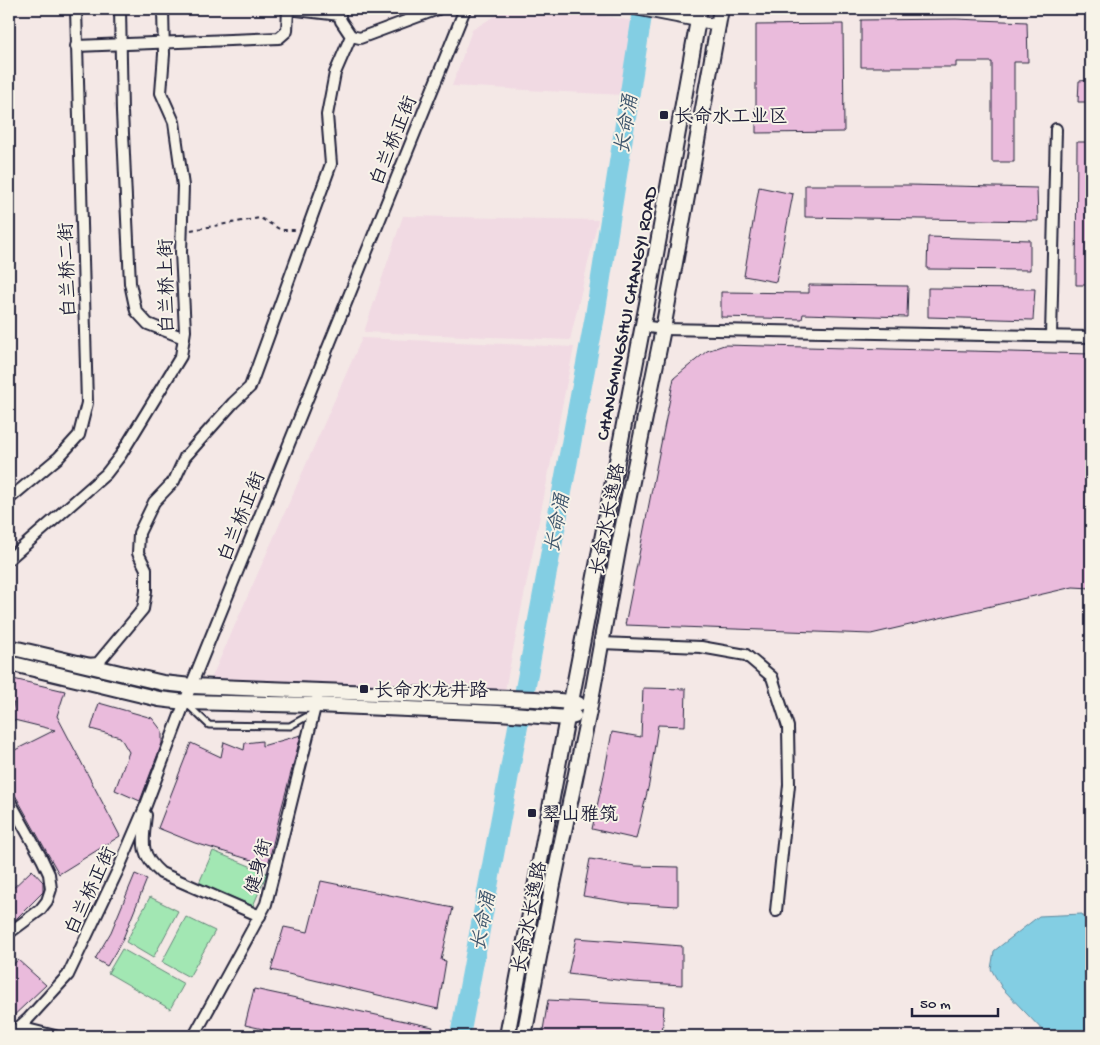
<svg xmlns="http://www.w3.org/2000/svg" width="1100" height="1045" font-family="'Gochi Hand','LXGW WenKai TC',sans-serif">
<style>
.built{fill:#f1dae3}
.green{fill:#a2e7b3;stroke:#628477}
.water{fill:#83cee3;stroke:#5c89a0}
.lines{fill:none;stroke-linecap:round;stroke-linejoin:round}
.river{stroke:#83cee3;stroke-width:20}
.building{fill:#eabbdc;stroke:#22223b}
.lane-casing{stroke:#22223b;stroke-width:9}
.street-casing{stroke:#22223b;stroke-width:14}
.secondary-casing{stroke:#22223b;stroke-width:18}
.path{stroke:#22223b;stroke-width:2;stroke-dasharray:4 4;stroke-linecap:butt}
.lane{stroke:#f7f3e8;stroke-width:5}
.street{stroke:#f7f3e8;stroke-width:10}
.secondary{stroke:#f7f3e8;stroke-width:14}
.poi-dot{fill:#22223b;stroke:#f7f3e8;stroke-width:2}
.labels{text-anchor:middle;stroke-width:4;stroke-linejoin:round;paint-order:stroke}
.poi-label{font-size:19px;fill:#22223b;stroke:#f7f3e8;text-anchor:start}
.street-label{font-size:19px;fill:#22223b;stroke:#f7f3e8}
.water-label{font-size:20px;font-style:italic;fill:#3f566d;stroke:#f7f3e8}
</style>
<rect width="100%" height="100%" fill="#f4e8e6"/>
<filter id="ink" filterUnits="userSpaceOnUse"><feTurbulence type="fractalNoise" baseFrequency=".02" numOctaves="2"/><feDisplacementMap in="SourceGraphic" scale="10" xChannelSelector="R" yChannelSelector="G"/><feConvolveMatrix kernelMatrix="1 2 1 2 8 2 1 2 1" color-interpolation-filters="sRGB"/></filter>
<g filter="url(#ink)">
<g class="built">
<path d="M506,9H563L634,21L623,95L452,86L472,30Z"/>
<path d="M403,216L598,220L570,340L364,332Z"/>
<path d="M362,338L574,347L504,695L211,679Z"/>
</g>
<g class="green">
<path d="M213,851L267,873L253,906L199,883Z"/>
<path d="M150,897L178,911L153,958L126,942Z"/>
<path d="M186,917L215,931L189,977L162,962Z"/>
<path d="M122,949L184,984L170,1009L108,973Z"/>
</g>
<path class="water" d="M1082,914L1091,929V1026L1079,1036H1048L1002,988L991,969L994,951L1039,916Z"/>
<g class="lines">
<path class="river" d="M460,1036L595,316L643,9"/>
</g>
<g class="building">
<path d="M956,19L1027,22L1028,62H1014V162H992V62H956V67H861V20Z"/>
<path d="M843,24L844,132L756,133V25Z"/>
<path d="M1091,80V102H1078L1079,81Z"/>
<path d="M1077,142H1091V285H1076Z"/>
<path d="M805,185H910L1037,188L1038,221L805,217Z"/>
<path d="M759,187L793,194L776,282L744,276Z"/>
<path d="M928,237L1030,240V270L927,269Z"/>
<path d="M809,285L908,286L907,317L803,314L802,319L721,317V292L809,293Z"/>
<path d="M928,288L1035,289L1033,320L928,317Z"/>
<path d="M724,345L1091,354V588L1073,587L871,634L625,625L674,378L707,351Z"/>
<path d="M9,678L65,691L57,716L120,836L59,874L9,784V753L55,730L10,719L14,703H9Z"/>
<path d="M643,688L686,689L685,726L658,725L649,784L636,839L592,829L604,775L612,732L641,737Z"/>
<path d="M99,703L152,718L162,731V743L140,801L115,790L129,752L120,737L91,729Z"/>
<path d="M301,735L280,814L268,865L195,843L158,828L191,743L221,757L224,742L244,750L245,743L262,741V746Z"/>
<path d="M590,859L635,866L678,867V906L627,903L583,896Z"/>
<path d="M32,870L43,882V892L18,917L9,925V892Z"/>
<path d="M135,874L147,879L122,941L107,966L95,959L111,932Z"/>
<path d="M321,881L453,908L441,960L446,961L438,1009L271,970L284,927L308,932Z"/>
<path d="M576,938L682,946V985L633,982L568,974Z"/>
<path d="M18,960L46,985L9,1020V968Z"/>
<path d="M254,989L433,1027L431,1036H294L245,1025Z"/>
<path d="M548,1000L664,1006L662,1036H542Z"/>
</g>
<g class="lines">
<g class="lane-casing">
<path id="lane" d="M188,705L209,725L290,726L313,713"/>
</g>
<g class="street-casing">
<g id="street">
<path d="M120,9L122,112L130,283L136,311L148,324L184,338"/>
<path d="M635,9L718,25"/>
<path d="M351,36L360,38L438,9"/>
<path d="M76,46L279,38L287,31L288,9L340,15"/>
<path d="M642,326L663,329L1091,337"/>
<path d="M1051,336L1056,129"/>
<path d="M9,499L59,457L79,435L87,403L76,9"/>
<path d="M9,559L106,474L120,456L181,356L185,331L181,252L183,186L174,122L161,93L164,54L163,9"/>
<path d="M601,643L701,647L746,655L772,677L788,727L789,785L776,911"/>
<path d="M88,664L98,663L143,609L146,591V569L138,553L139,533L154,502L174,481L185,457L233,403L250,387L331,164L327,115L335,73L351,36L341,21L338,9"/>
<path d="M9,800L42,859L49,874L51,889L47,901L40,910L9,933"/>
<path d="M146,815C143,842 139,854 161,873L260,916"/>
<path d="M19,1027L55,1036"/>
<path d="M9,1036L28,1019L68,975L118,870L146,805L191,686L465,9"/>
<path d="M194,1036L266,904L317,699"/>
</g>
</g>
<g class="secondary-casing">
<g id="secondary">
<path d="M9,647L163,683L191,686L535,699L571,702L578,704"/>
<path d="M9,663L159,699L185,702L316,705L498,713L567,718L574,716"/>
<path d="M507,1036L567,718L571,702L649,293L700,9"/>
<path d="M524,1036L551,894L589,711L619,545L663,329L721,9"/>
</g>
</g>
<path class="path" d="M191,230L260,218L281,230H295"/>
<use href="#lane" class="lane"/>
<use href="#street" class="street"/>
<use href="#secondary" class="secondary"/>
</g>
</g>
<g class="poi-dot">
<rect x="659" y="110" width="10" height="10" rx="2.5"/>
<rect x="359" y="684" width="10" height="10" rx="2.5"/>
<rect x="527" y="808" width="10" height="10" rx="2.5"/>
</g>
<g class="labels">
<g class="poi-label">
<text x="674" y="122">长命水工业区</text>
<text x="374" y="696">长命水龙井路</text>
<text x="542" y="820">翠山雅筑</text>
</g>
<g class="street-label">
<text transform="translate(392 140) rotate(-68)" y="7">白兰桥正街</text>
<text transform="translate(66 270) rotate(-92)" y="7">白兰桥二街</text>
<text transform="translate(165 286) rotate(-91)" y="7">白兰桥上街</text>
<text transform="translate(625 313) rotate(-79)" y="7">CHANGMINGSHUI CHANGYI ROAD</text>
<text transform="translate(240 516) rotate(-68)" y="7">白兰桥正街</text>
<text transform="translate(606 519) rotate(-79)" y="7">长命水长逸路</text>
<text transform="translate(257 866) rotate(-75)" y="7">健身街</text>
<text transform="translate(89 890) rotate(-65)" y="7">白兰桥正街</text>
<text transform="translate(528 917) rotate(-79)" y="7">长命水长逸路</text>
</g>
<g class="water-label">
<text transform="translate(625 124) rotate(-81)" y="7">长命涌</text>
<text transform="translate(556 523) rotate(-79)" y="7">长命涌</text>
<text transform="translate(482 921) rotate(-79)" y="7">长命涌</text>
</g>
</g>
<rect width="1100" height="1045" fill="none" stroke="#f7f3e8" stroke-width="30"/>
<rect x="15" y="15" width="1070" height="1015" fill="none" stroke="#22223b" stroke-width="2" filter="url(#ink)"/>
<path d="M912 1008v8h86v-8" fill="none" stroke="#22223b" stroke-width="2.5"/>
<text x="920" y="1008" font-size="15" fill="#22223b" stroke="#f7f3e8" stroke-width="4" paint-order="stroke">50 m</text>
</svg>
